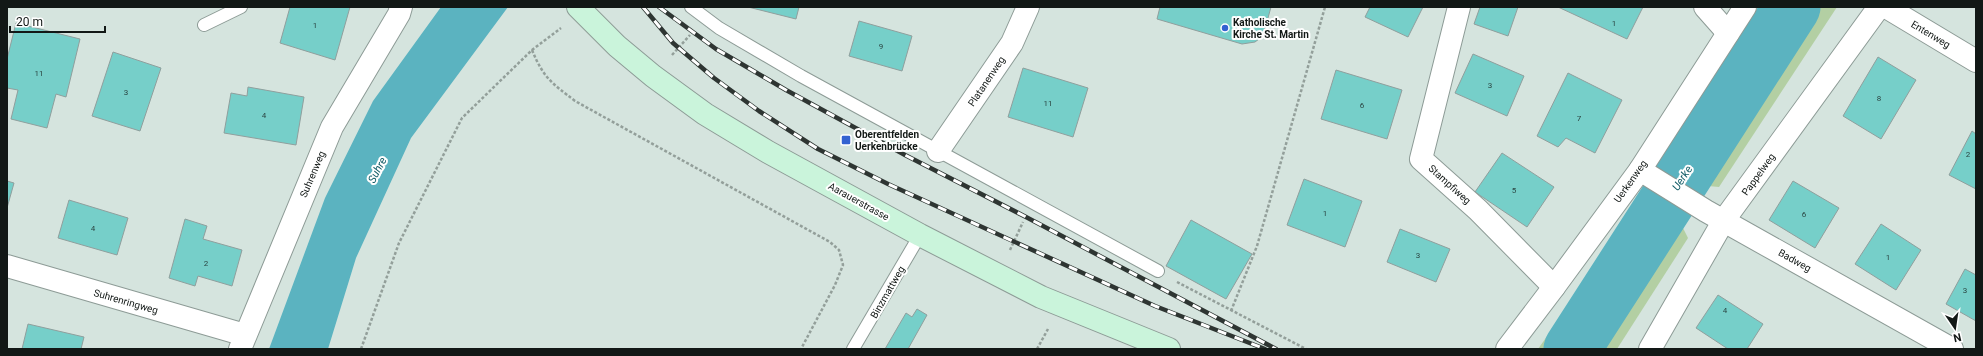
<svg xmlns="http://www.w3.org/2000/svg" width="1983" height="356" font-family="Roboto,sans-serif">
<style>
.green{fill:#b3cfa3}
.water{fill:#5bb3c0}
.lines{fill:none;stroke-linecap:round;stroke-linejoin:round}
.river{stroke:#5bb3c0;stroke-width:57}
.building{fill:#76cfc9;stroke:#8f9f9d}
.lane-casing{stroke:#8d9b96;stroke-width:14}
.street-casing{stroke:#8d9b96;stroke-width:24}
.secondary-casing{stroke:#8d9b96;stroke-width:24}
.path{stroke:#939f9a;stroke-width:2.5;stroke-dasharray:3 2;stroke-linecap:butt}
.lane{stroke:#fff;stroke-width:12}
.street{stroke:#fff;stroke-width:22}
.secondary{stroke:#caf4db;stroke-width:22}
.rail-casing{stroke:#2e3532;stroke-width:4.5}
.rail{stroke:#fff;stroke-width:3;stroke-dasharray:9;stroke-linecap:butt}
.poi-dot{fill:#3362d1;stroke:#fff;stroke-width:1.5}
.labels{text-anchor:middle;stroke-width:4;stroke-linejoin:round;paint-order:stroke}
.number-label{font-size:8px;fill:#2b4643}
.poi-label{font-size:10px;font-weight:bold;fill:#121816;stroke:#fff;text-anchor:start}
.street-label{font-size:10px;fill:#121816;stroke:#fff}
.water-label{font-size:11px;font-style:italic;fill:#115c66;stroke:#fff}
</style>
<rect width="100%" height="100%" fill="#d5e4de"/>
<g class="green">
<path d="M1764,7H1837L1719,187L1697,185L1673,169L1675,146Z"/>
<path d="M1641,204L1682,226L1688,238L1617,349H1538Z"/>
</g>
<path class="water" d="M441,7H508L411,138L356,258L328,349H269L325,198L373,101Z"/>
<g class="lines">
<path class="river" d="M1572,349L1792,7"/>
</g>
<g class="building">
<path d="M290,7H350L335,60L280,43Z"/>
<path d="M748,7H799L796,19Z"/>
<path d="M1160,7H1271L1263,36L1255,42L1242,44L1157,19Z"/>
<path d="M1370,7H1423L1408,37L1365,17Z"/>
<path d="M1480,7H1518L1508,36L1474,24Z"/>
<path d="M1558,7H1643L1627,39Z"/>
<path d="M859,21L912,36L902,71L849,56Z"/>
<path d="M16,23L80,39L66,97L56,94L47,128L11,119L18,90L7,88V59Z"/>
<path d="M113,52L161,68L140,131L92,116Z"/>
<path d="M1473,54L1524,76L1507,116L1455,93Z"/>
<path d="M1878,57L1916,80L1881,139L1843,116Z"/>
<path d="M1023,68L1088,88L1073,137L1008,117Z"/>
<path d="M1336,70L1402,90L1387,139L1321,119Z"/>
<path d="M1568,73L1622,100L1595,153L1566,138L1558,147L1537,136Z"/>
<path d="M248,87L304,97L296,145L224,133L231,93L247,96Z"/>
<path d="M1972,131L1976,134V189L1949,175Z"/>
<path d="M1502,153L1554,187L1527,227L1475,192Z"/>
<path d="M1304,179L1362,201L1345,247L1287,225Z"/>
<path d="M7,181L14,183L7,208Z"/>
<path d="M1793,181L1839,208L1815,248L1769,220Z"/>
<path d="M69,200L128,218L117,255L58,238Z"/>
<path d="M185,219L207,226L203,239L242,250L232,286L198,276L195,286L169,278Z"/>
<path d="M1191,220L1252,254L1226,299L1166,266Z"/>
<path d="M1881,224L1921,250L1896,290L1855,264Z"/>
<path d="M1400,229L1450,249L1436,282L1387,262Z"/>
<path d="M1965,269L1976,275V321L1946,304Z"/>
<path d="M1718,295L1763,324L1747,349H1728L1696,328Z"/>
<path d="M917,309L927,315L908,349H885L906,313L912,317Z"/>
<path d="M28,324L84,337L81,349H22Z"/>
</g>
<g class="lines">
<g class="lane-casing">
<g id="lane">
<path d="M691,7L719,28L801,76L1158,271"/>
<path d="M204,25L241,7"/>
<path d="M853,349L920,235"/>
</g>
</g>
<g class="street-casing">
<g id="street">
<path d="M1459,7L1421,159L1478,210L1554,287"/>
<path d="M1705,7L1728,33"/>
<path d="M1886,7L1976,61"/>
<path d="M938,151L1012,43L1028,7"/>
<path d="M1640,170L1706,211L1952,349"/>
<path d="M7,266L245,335"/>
<path d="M240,349L332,127L399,14L401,7"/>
<path d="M1507,349L1554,287L1640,170L1745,7"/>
<path d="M1650,349L1724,220L1879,7"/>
</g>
</g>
<g class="secondary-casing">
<path id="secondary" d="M578,7L617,46L653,76L705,114L768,152L920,235L1041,297L1169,349"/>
</g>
<g class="path">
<path d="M532,50C544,79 552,83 575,101L830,242L839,250L843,265L835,285L801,349"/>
<path d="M672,55L690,35"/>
<path d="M1010,250L1023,222"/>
<path d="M1177,282L1306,349"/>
<path d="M1231,311L1257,246L1325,7"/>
<path d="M361,349L399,243L462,118L532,50L561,28"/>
<path d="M1037,349L1048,329"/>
</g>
<use href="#lane" class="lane"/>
<use href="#street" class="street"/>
<use href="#secondary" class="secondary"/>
<g class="rail-casing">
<g id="rail">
<path d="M643,7L673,43L714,78L759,111L818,149L888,184L1155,306L1265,349"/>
<path d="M659,7L716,49L786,90L905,155L1026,217L1276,349"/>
</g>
</g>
<use href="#rail" class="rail"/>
</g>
<g class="poi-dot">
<circle cx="1225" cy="28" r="4"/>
<rect x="841" y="135" width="10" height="10" rx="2"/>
</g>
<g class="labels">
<g class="number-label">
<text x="1614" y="26">1</text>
<text x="315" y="28">1</text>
<text x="881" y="49">9</text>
<text x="39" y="76">11</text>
<text x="1490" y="88">3</text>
<text x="126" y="95">3</text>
<text x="1879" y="101">8</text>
<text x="1048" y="106">11</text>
<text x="1362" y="108">6</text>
<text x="264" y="118">4</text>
<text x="1579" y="121">7</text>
<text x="1968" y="157">2</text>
<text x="1514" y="193">5</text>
<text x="1325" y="216">1</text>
<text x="1804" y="217">6</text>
<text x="93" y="231">4</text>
<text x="1418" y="258">3</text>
<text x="1888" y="260">1</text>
<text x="206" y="266">2</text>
<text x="1965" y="293">3</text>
<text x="1725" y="313">4</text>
</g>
<g class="poi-label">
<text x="1233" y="26">Katholische<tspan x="1233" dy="12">Kirche St. Martin</tspan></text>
<text x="855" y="138">Oberentfelden<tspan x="855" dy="12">Uerkenbrücke</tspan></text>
</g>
<g class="street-label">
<text transform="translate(1931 34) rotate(31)" y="4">Entenweg</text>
<text transform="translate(986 81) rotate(-56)" y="4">Platanenweg</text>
<text transform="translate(312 174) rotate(-67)" y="4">Suhrenweg</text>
<text transform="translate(1758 174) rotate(-54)" y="4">Pappelweg</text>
<text transform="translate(1630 181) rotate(-55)" y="4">Uerkenweg</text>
<text transform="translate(1450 184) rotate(42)" y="4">Stampfiweg</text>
<text transform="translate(859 201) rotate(29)" y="4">Aarauerstrasse</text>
<text transform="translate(1795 260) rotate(29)" y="4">Badweg</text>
<text transform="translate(887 292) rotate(-60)" y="4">Binzmattweg</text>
<text transform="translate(126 301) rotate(16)" y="4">Suhrenringweg</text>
</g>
<g class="water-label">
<text transform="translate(377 170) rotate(-62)" y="4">Suhre</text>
<text transform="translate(1682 178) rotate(-57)" y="4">Uerke</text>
</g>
</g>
<rect width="1983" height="356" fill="none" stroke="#121816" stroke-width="16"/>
<g transform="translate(1955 328) rotate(167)" stroke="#ffffff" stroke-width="3" paint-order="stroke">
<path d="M0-3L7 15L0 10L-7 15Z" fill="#121816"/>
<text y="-6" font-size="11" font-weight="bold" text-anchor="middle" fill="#121816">N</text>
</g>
<path d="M10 26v6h95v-6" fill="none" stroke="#121816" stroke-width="2"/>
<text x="16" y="26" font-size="12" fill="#121816" stroke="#ffffff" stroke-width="3" paint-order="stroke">20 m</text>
</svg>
